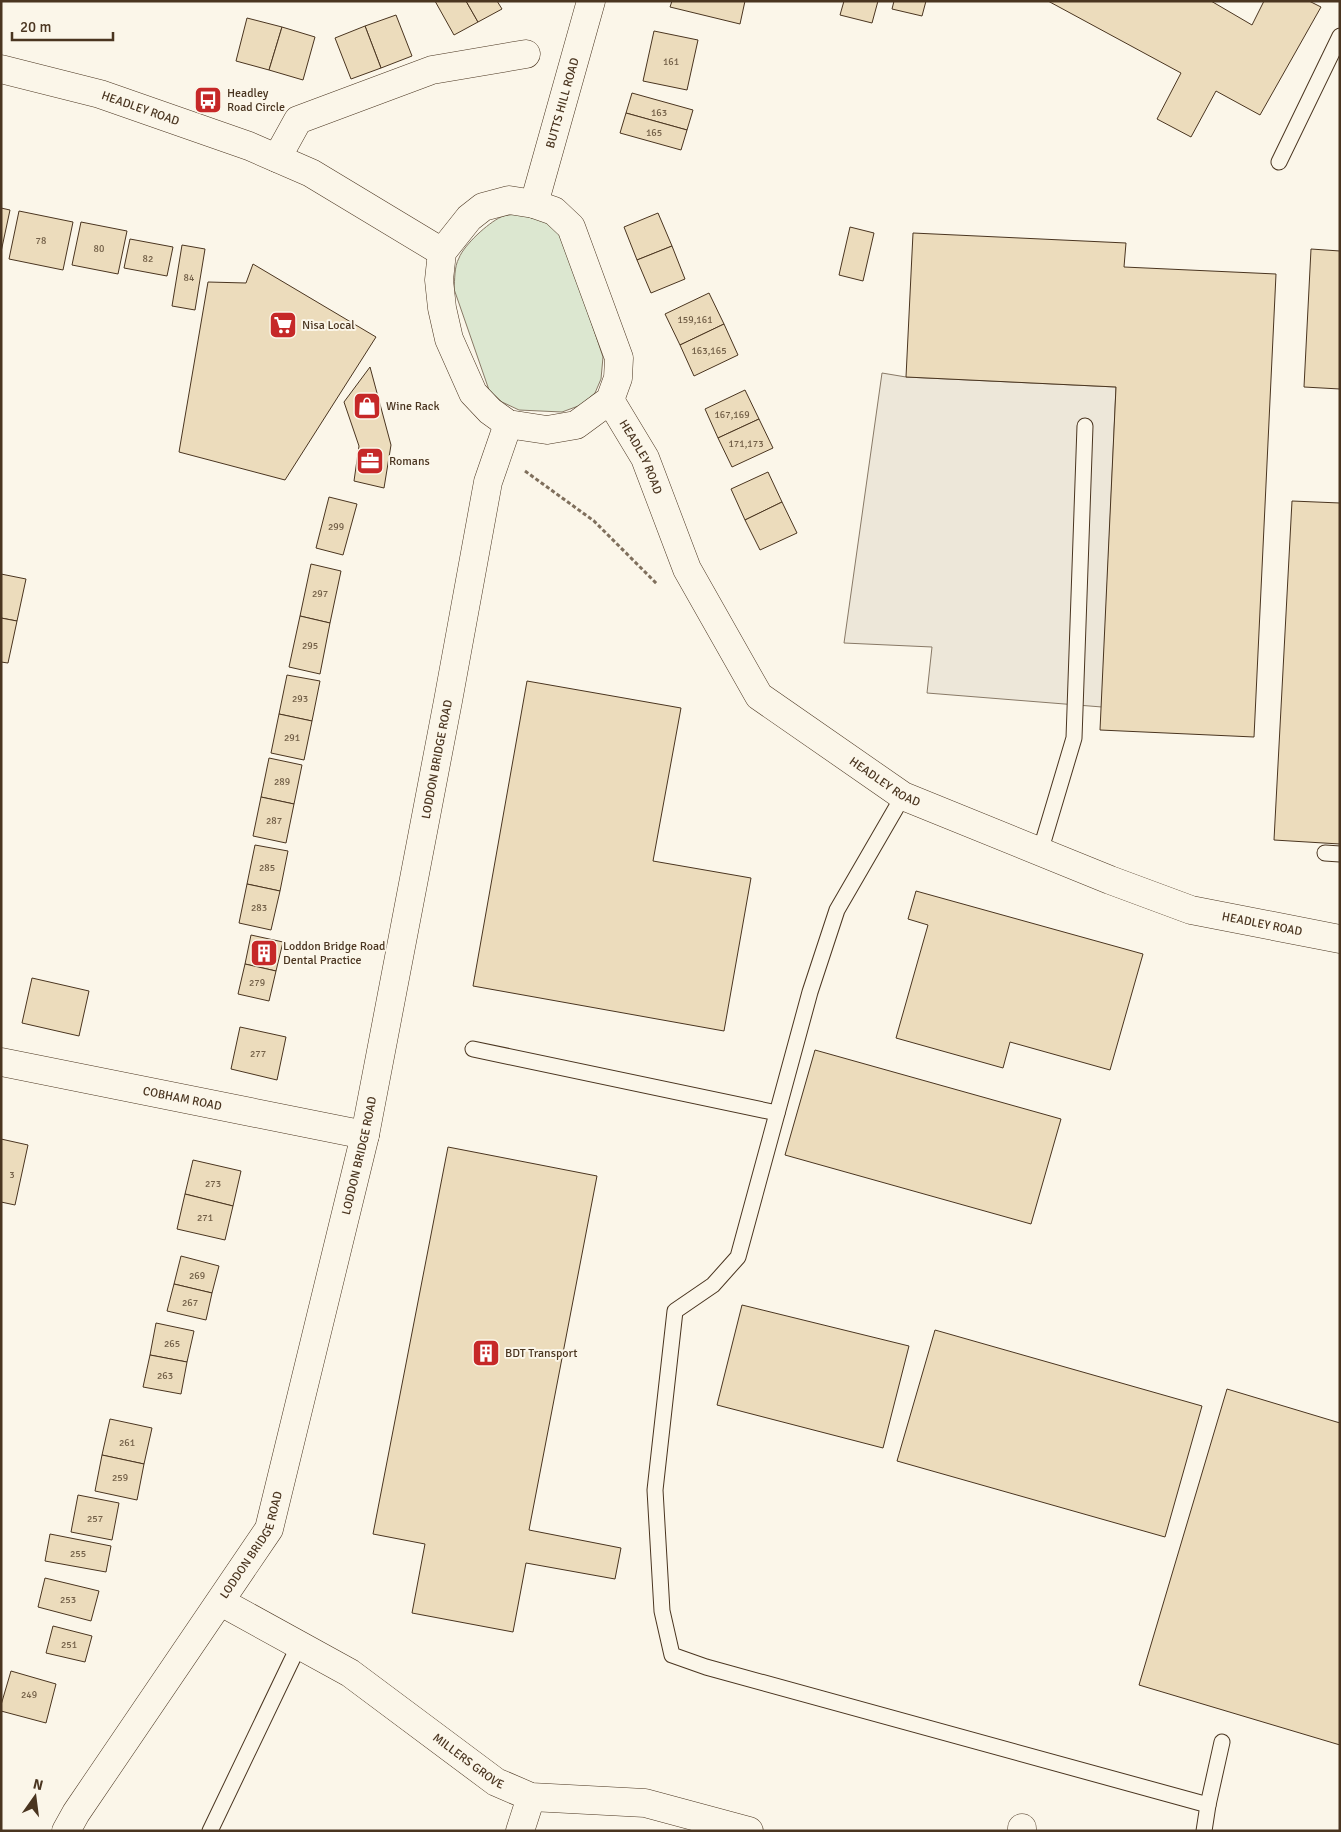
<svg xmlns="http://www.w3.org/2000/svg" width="1341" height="1832" font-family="Signika,sans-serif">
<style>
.green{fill:#dce7d0;stroke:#887966}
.parking{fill:#ede7d9;stroke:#887966}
.building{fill:#ecdcbc;stroke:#4a3520}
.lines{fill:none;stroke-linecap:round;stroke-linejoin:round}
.service-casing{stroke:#4a3520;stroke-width:17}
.minor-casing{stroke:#4a3520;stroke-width:29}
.tertiary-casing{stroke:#4a3520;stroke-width:29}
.path{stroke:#7f6f5c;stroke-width:3;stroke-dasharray:4 2.5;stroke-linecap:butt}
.service{stroke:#fbf6e9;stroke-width:15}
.minor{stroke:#fbf6e9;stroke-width:28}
.tertiary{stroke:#fbf6e9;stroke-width:28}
.labels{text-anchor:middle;stroke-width:4;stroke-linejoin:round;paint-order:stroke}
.number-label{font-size:10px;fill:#725f47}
.poi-label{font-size:12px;fill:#4a3520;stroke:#fbf6e9;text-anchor:start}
.street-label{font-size:12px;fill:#4a3520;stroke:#fbf6e9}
</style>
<rect width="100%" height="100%" fill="#fbf6e9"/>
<path class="green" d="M516,214C545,217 555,223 567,250L603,357L601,379L595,393L581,405L562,412L519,410L502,402L489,390L454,289C455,279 454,267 459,258C464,245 488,223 501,217C505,215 511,215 516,214Z"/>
<path class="parking" d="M882,373L906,377L1116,387L1102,707L927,693L932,647L844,643Z"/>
<g class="building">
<path d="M435,1H466L478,22L454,35Z"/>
<path d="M466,1H497L502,9L478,22Z"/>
<path d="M672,1H745L740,24L670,7Z"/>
<path d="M844,1H878L872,23L840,15Z"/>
<path d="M894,1H926L922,16L892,9Z"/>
<path d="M1048,1H1211L1252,25L1264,1H1309L1321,7L1260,115L1216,91L1191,137L1157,119L1181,73Z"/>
<path d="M396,15L412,56L381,68L365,26Z"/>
<path d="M247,18L282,27L269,70L236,61Z"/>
<path d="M365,26L381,68L351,79L335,38Z"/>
<path d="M282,27L315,37L303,80L269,70Z"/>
<path d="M654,31L698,40L687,90L643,81Z"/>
<path d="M632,93L693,110L687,130L626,113Z"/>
<path d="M626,113L687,130L681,150L620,133Z"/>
<path d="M1,208L10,210L1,252Z"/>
<path d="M19,211L73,222L63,270L9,259Z"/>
<path d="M658,213L672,246L637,260L624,227Z"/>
<path d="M81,222L127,231L118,274L72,265Z"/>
<path d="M850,227L874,233L863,281L839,275Z"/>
<path d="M913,233L1126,243L1124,267L1276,274L1254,737L1100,730L1116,387L906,377Z"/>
<path d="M130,239L173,247L167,276L124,268Z"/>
<path d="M182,245L205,249L195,310L172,306Z"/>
<path d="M672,246L685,279L651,293L637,260Z"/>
<path d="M1311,249L1340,251V389L1304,387Z"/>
<path d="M253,264L376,337L285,480L179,452L208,282L246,283Z"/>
<path d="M709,293L724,324L680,345L665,314Z"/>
<path d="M724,324L738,355L694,376L680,345Z"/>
<path d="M370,367L391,445L384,488L354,481L359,446L344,402Z"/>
<path d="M745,390L759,419L718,438L705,409Z"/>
<path d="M759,419L773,448L732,467L718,438Z"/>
<path d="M768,472L782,502L745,520L731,489Z"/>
<path d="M329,497L357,504L343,555L316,548Z"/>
<path d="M1292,501L1340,503V844L1274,840Z"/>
<path d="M782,502L797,533L760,550L745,520Z"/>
<path d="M311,564L341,571L330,623L300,616Z"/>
<path d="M1,574L26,579L17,621L1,618Z"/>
<path d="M300,616L330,623L320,674L289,667Z"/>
<path d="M1,618L17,621L8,663L1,662Z"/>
<path d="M287,675L320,681L312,721L279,714Z"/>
<path d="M527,681L681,708L653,861L751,878L724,1031L473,986Z"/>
<path d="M279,714L312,721L304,760L271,753Z"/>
<path d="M269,758L302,765L294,804L261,797Z"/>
<path d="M261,797L294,804L286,843L253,836Z"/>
<path d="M255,845L288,851L280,891L247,884Z"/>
<path d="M247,884L280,891L271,930L239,923Z"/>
<path d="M916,891L1143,954L1110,1070L1010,1042L1003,1068L896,1038L928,925L908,919Z"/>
<path d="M251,935L283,942L276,971L245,964Z"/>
<path d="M245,964L276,971L269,1001L238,994Z"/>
<path d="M32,978L89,991L79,1036L22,1023Z"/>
<path d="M240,1027L286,1037L277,1080L231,1069Z"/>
<path d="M815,1050L1061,1119L1031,1224L785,1155Z"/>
<path d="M1,1139L28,1145L15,1205L1,1202Z"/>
<path d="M448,1147L597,1176L529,1530L621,1548L615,1579L526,1563L513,1632L412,1613L425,1544L373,1534Z"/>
<path d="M193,1160L241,1171L233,1206L185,1194Z"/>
<path d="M185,1194L233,1206L225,1240L177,1229Z"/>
<path d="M181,1256L219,1266L212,1293L174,1284Z"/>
<path d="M174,1284L212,1293L206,1320L167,1311Z"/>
<path d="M742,1305L909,1346L883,1448L717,1405Z"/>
<path d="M156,1323L194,1331L187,1362L150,1355Z"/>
<path d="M935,1330L1202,1406L1165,1537L897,1461Z"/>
<path d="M150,1355L187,1362L181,1394L143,1387Z"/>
<path d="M1227,1389L1340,1423V1745L1139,1685Z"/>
<path d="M110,1419L152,1428L144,1464L102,1455Z"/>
<path d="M102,1455L144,1464L137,1500L95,1491Z"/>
<path d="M78,1495L119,1503L112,1540L71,1532Z"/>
<path d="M50,1534L111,1546L106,1572L45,1561Z"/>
<path d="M45,1578L99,1591L91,1621L38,1607Z"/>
<path d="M53,1626L92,1636L85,1662L46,1653Z"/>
<path d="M11,1671L56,1684L46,1723L1,1711V1705Z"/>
</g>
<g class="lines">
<g class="service-casing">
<g id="service">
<path d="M1279,162L1340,36"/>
<path d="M903,796L837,910L810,992L738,1257L713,1285L675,1311L655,1490L662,1611L672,1655L706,1667L1208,1805L1204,1831"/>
<path d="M1040,852L1074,738L1085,426"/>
<path d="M1325,853L1340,854"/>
<path d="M473,1049L777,1113"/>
<path d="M1208,1805L1222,1742"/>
<path d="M210,1831L299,1645"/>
</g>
</g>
<g class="minor-casing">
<g id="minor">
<path d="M277,158L298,120L432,70L526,54"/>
<path id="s1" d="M1,1062L365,1135"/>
<path id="s2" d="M221,1602L350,1673L496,1782L531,1797L645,1803L749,1831"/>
<path d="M520,1831L531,1797"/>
<path d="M1022,1831V1828"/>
</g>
</g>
<g class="tertiary-casing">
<g id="tertiary">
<path id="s3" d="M1,69L100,94L249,146L311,173L442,252"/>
<path d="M509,200L534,204L554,211L571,227L619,358L618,378L610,400L576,425L547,430L508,424L490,411L473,393L449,339L442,308L439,280L442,252L469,218L483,207Z"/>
<path id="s4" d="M534,204L591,1"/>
<path id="s5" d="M610,400L645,458L687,569L759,696L903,796L1110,880L1191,910L1340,939"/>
<path id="s6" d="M66,1831L76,1813L269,1529L365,1135L448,701L488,482L508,424"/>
</g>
</g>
<path class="path" d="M525,471L594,521L657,584"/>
<use href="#service" class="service"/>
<use href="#minor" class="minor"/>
<use href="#tertiary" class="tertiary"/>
</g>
<defs>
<g id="bus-square" transform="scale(1.4375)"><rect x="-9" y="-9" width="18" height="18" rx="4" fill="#c62828" stroke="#fbf6e9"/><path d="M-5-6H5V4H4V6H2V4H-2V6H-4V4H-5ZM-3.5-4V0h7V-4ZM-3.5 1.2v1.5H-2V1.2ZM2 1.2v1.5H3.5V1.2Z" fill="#fff"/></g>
<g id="supermarket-square" transform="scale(1.4375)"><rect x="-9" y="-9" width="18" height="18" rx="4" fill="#c62828" stroke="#fbf6e9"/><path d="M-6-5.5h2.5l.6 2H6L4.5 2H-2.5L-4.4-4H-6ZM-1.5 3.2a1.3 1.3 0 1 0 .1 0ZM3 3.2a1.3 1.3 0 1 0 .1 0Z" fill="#fff"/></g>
<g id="shop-square" transform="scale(1.4375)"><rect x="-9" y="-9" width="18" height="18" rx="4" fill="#c62828" stroke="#fbf6e9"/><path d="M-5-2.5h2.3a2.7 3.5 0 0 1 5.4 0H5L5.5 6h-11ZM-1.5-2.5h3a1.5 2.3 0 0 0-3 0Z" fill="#fff"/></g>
<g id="office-square" transform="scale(1.4375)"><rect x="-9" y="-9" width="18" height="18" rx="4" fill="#c62828" stroke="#fbf6e9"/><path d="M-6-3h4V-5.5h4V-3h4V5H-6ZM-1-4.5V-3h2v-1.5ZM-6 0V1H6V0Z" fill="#fff"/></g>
<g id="building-square" transform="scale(1.4375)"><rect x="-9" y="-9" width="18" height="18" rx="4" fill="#c62828" stroke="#fbf6e9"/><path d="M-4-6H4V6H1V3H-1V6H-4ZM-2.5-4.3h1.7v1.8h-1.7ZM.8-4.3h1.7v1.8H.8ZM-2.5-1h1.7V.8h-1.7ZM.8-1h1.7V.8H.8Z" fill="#fff"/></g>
</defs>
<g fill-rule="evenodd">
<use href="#bus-square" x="208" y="100"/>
<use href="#supermarket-square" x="283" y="325"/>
<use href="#shop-square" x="367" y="406"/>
<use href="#office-square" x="370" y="461"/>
<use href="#building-square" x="264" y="953"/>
<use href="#building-square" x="486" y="1353"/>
</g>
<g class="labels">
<g class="number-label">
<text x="671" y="65">161</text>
<text x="659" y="116">163</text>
<text x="654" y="136">165</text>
<text x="41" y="244">78</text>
<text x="99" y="252">80</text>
<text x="148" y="262">82</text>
<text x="189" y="281">84</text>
<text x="695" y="323">159,161</text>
<text x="709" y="354">163,165</text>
<text x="732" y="418">167,169</text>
<text x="746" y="447">171,173</text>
<text x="336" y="530">299</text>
<text x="320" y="597">297</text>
<text x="310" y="649">295</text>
<text x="300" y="702">293</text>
<text x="292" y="741">291</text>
<text x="282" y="785">289</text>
<text x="274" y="824">287</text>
<text x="267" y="871">285</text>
<text x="259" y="911">283</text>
<text x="257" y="986">279</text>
<text x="258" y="1057">277</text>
<text x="12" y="1178">3</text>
<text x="213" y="1187">273</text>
<text x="205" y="1221">271</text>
<text x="197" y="1279">269</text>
<text x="190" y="1306">267</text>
<text x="172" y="1347">265</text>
<text x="165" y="1379">263</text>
<text x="127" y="1446">261</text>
<text x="120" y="1481">259</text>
<text x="95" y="1522">257</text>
<text x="78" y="1557">255</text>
<text x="68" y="1603">253</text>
<text x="69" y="1648">251</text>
<text x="29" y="1698">249</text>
</g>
<g class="poi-label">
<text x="227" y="97">Headley<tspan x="227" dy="14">Road Circle</tspan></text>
<text x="302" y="329">Nisa Local</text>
<text x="386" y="410">Wine Rack</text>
<text x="389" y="465">Romans</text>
<text x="283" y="950">Loddon Bridge Road<tspan x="283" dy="14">Dental Practice</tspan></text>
<text x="505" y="1357">BDT Transport</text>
</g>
<g class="street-label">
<text dy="4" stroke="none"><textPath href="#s4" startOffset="105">BUTTS HILL ROAD</textPath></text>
<text dy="4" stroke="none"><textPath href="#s3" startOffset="145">HEADLEY ROAD</textPath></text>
<text dy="4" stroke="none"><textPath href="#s5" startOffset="65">HEADLEY ROAD</textPath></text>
<text dy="4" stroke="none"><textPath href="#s6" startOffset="1152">LODDON BRIDGE ROAD</textPath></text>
<text dy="4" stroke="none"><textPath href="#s5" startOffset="485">HEADLEY ROAD</textPath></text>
<text dy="4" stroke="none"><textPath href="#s5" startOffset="890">HEADLEY ROAD</textPath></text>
<text dy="4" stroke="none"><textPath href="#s1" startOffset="185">COBHAM ROAD</textPath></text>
<text dy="4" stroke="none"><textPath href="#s6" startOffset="748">LODDON BRIDGE ROAD</textPath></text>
<text dy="4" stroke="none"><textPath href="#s6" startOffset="342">LODDON BRIDGE ROAD</textPath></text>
<text dy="4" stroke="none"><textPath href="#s2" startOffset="295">MILLERS GROVE</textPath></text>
</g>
</g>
<rect width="1341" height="1832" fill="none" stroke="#4a3520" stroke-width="5"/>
<g transform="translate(35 1797) rotate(14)" stroke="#fbf6e9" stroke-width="4" paint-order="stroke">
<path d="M0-4L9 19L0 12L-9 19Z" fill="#4a3520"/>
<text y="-8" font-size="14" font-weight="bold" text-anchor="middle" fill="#4a3520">N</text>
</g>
<path d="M12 32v8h101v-8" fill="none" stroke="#4a3520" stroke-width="2.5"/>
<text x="20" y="32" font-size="15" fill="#4a3520" stroke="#fbf6e9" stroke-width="4" paint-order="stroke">20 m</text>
</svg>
